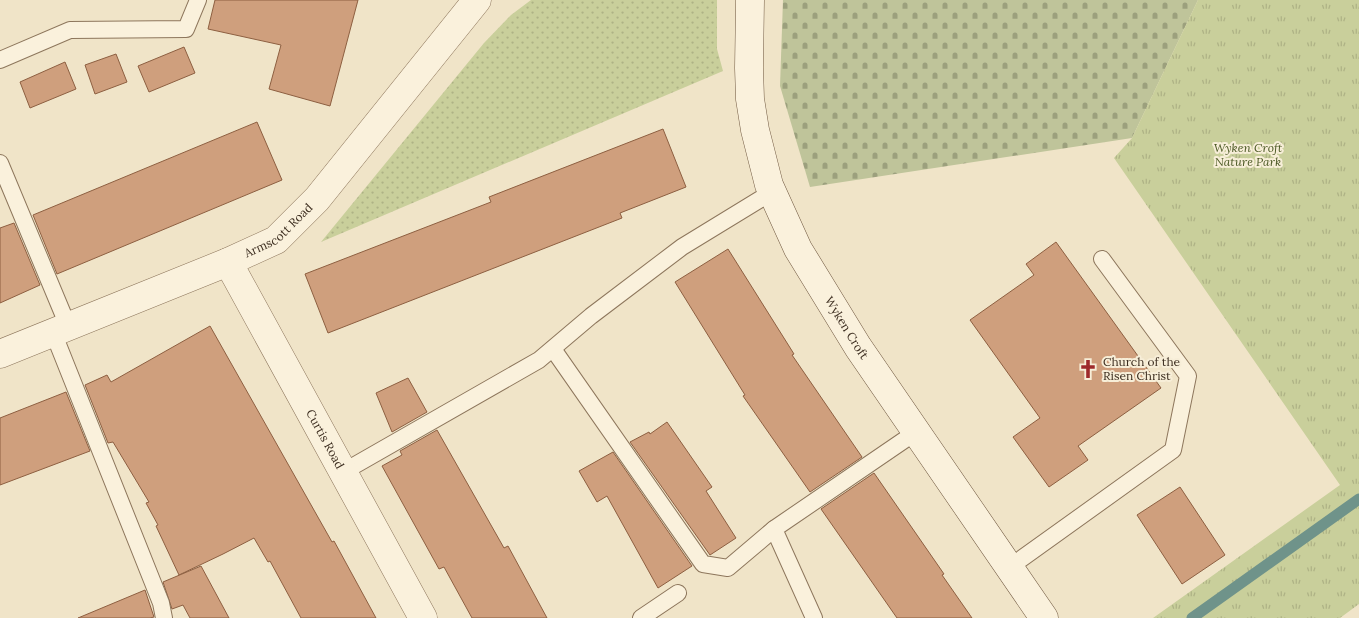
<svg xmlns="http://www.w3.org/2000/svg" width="1359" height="618" font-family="Lora,serif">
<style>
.grass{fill:url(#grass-dots)}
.cemetery{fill:url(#cemetery-stones)}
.park{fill:url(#park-tufts)}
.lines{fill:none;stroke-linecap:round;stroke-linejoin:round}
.stream{stroke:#6f938a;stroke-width:11}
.building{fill:#cf9f7d;stroke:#8d5f41}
.lane-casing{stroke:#8d765c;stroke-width:18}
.street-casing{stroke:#8d765c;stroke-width:29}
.secondary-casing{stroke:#6f573f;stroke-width:29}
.lane{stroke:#faf1dc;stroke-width:16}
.street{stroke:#faf1dc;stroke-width:28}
.secondary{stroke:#faf1dc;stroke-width:28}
.labels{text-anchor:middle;stroke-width:4;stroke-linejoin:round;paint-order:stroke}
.park-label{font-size:12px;font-style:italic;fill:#4d5a26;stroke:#f7eed8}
.street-label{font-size:12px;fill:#3d2e20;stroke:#f7eed8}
.poi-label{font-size:12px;fill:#3d2e20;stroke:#f7eed8;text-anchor:start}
</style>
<defs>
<pattern id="grass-dots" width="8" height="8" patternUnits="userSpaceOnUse" patternTransform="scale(1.25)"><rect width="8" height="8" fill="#c9cf9b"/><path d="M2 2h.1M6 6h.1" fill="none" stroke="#aeb285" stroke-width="1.8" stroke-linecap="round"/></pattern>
<pattern id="cemetery-stones" width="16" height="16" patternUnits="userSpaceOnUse" patternTransform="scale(1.25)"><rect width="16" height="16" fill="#bfc49a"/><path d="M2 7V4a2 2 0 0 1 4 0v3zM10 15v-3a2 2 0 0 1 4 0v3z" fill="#9ca07d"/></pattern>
<pattern id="park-tufts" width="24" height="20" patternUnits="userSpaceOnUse" patternTransform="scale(1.25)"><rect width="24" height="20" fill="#c9cf9b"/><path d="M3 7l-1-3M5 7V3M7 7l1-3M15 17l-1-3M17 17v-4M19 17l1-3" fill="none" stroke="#aeb285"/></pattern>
</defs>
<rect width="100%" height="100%" fill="#f0e4c8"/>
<path class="grass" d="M531,0H717V49L723,71L321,242L484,43L511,15Z"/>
<path class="cemetery" d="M783,0H1198L1132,138L810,187L780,86Z"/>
<path class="park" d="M1198,0H1359V604L1340,618H1153L1340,485L1114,158L1132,138Z"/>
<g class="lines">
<path class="stream" d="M1192,618L1359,499"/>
</g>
<g class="building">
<path d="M215,0H358L330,106L269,89L281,45L208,29Z"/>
<path d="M184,47L195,73L149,92L138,66Z"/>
<path d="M116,54L127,82L95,94L85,65Z"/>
<path d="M65,62L76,89L30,108L20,82Z"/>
<path d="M257,122L282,180L57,274L33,215Z"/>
<path d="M663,129L686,187L620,213L622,218L328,333L305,274L491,202L489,197Z"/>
<path d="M14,223L40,285L0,303V228Z"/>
<path d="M1056,242L1161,388L1078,446L1088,460L1049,487L1013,437L1040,418L970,320L1034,275L1026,264Z"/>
<path d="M728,249L794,354L792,355L862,457L810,492L743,396L745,395L675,282Z"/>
<path d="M210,326L332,542L334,541L376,618H301L270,561L268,562L254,538L223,554L179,575L156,526L158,525L146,503L149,502L113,442L108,443L85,385L107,375L111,382Z"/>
<path d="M408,378L427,412L392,432L376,393Z"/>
<path d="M66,392L90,451L0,485V418Z"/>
<path d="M667,422L712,487L706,491L736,538L710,555L630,442L649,432L650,434Z"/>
<path d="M437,430L504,548L508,546L547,618H472L444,567L439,569L382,466L402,455L400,451Z"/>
<path d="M613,452L692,566L658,588L607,496L597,502L579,471Z"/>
<path d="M874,473L944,574L942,575L972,618H897L821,509Z"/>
<path d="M1180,487L1225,555L1182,584L1137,515Z"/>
<path d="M201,566L229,618H190L183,605L172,609L163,582Z"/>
<path d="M145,590L154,617L150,618H78Z"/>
</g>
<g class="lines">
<g class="lane-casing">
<g id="lane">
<path d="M0,60L70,30L186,29L198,0"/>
<path d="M0,163L68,326"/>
<path d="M53,332L161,603L164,618"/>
<path d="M553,349L703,564L728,568L774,529"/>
<path d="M343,472L539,360L591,316L682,247L772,192"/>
<path d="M1010,567L1173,450L1188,376L1102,259"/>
<path d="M641,618L678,593"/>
<path d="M814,618L774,529L916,432"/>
</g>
</g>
<g class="street-casing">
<g id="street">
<path id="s1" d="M228,262L423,618"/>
<path id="s2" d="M0,354L228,262L276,240L317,199L477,0"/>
</g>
</g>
<g class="secondary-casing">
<g id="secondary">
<path id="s3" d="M750,0L749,68L750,99L755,130L769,185L798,249L858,347L1044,618"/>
</g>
</g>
<use href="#lane" class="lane"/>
<use href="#street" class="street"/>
<use href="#secondary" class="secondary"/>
</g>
<defs>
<g id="church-bare" transform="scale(1.5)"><path d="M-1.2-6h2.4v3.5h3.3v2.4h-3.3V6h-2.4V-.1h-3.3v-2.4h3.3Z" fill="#9e2a2b" stroke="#f7eed8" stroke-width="2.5" paint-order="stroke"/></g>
</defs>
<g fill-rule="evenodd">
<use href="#church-bare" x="1088" y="369"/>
</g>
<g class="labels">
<g class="park-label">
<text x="1248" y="152">Wyken Croft<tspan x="1248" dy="14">Nature Park</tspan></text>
</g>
<g class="street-label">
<text dy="4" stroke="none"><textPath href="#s2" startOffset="306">Armscott Road</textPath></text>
<text dy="4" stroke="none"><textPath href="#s3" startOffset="350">Wyken Croft</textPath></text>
<text dy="4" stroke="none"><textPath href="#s1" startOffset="202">Curtis Road</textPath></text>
</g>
<g class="poi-label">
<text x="1103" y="366">Church of the<tspan x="1103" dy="14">Risen Christ</tspan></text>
</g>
</g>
</svg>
